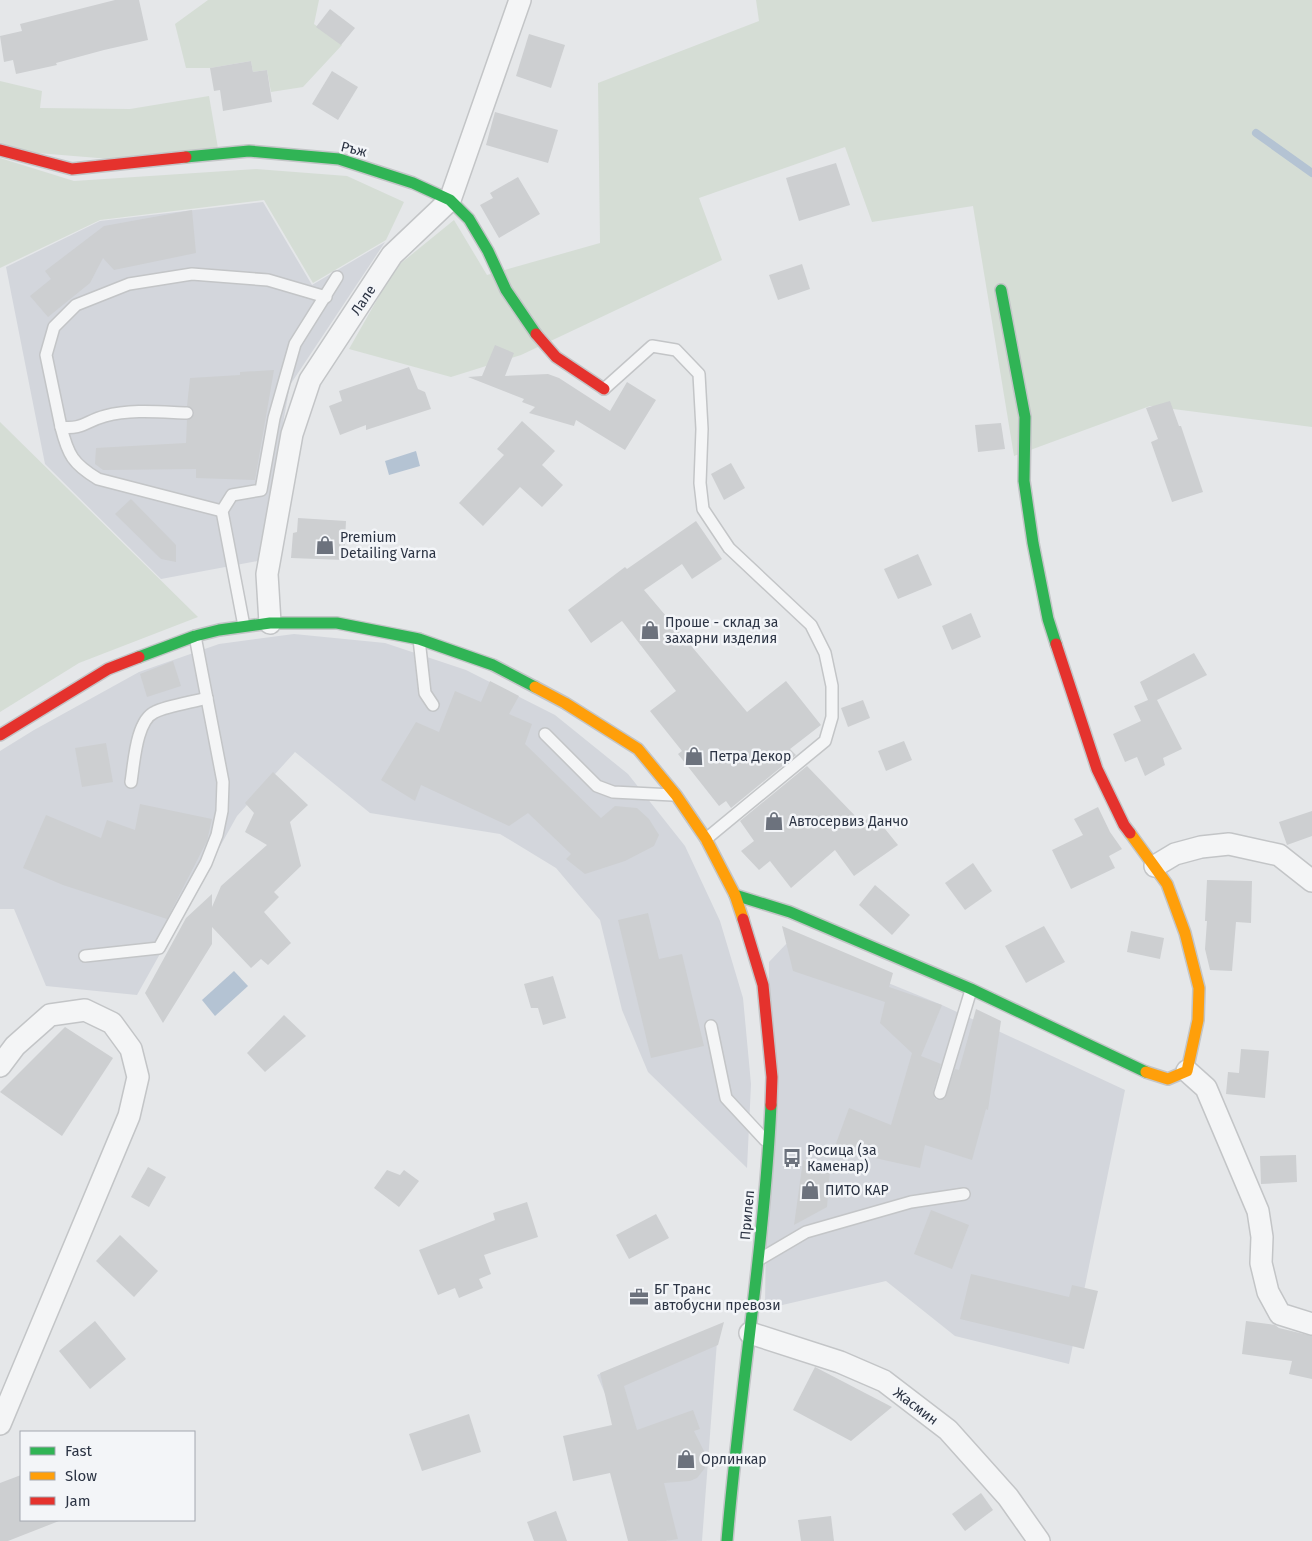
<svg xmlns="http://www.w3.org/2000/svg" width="1312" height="1541" font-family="'Fira Sans',sans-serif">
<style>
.built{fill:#d3d6dc}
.green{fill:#d5ddd5}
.water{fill:#b4c3d3}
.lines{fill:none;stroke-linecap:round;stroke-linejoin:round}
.stream{stroke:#b4c3d3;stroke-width:8}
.building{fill:#cdcfd1}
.lane-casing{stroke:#c3c5c7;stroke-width:14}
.street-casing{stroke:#c3c5c7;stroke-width:24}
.fast-casing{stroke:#c3c5c7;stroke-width:14}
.slow-casing{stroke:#c3c5c7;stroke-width:14}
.jam-casing{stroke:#c3c5c7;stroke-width:14}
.lane{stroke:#f4f5f6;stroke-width:11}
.street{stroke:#f4f5f6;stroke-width:21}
.fast{stroke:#30b455;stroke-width:11}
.slow{stroke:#ff9f0a;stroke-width:11}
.jam{stroke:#e5322d;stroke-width:11}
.labels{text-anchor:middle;stroke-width:5;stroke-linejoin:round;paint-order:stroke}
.street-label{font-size:14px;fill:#2b3343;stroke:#f3f5f8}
.poi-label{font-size:14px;fill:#2b3343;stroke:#f3f5f8;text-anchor:start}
</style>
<rect width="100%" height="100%" fill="#e5e7e9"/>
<g class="built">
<path d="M263,202L312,285L385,242L290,385L258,561L161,579L45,464L6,267L100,221Z"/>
<path d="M294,634L385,643L466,670L555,715L628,774L685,846L720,921L743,998L751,1084L747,1168L648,1072L622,1010L600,920L556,868L500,834L370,813L295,752L237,816L137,995L46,986L14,909H0V751L34,730L139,672L219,644Z"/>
<path d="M788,942L942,1005L1125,1090L1069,1364L955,1336L886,1281L765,1309L769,962Z"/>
<path d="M718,1328L702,1541H668L597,1375Z"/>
</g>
<g class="green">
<path d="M208,0H319L314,24L342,45L303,87L271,92L267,70L253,72L251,61L210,68H186L175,24Z"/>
<path d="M756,0H1312V427L1150,406L1014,456L973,206L872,222L845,147L699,198L722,260L521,355L451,377L349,349L395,268L454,220L487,275L600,243L598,83L759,21Z"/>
<path d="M0,81L42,91L40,108L130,109L209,96L219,154L135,161L0,150Z"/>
<path d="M0,158L74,181L256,169L347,176L404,202L386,240L313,283L264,200L100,220L0,268Z"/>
<path d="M0,422L198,617L79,663L0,712Z"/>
</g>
<g class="water">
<path d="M416,451L420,466L389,475L385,461Z"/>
<path d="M234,971L248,986L215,1016L202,1000Z"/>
</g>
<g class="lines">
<path class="stream" d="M1256,133L1312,173"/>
</g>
<g class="building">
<path d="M115,0H139L148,40L104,50L56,63L57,65L16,74L13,60L4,62L0,36L22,31L20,24Z"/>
<path d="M330,9L355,28L341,45L316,27Z"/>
<path d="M529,34L565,45L551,88L516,76Z"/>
<path d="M251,61L253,72L267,70L272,102L223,111L220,90L214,91L210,68Z"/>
<path d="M332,71L358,87L338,120L312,104Z"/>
<path d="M495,112L558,130L548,163L486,145Z"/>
<path d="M836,163L850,205L799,221L786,178Z"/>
<path d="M518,177L540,214L499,238L480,205L493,198L490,193Z"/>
<path d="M192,210L196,253L114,270L103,258L90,283L48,317L30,296L51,279L45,271L104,226Z"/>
<path d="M802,264L810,289L778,300L769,275Z"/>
<path d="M495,345L514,353L505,376L548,374L559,378L610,411L627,382L656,400L625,450L576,420L574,426L529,413L535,407L522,402L524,399L468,377L482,376Z"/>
<path d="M409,367L418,389L425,392L431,409L366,430V425L340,435L329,406L342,401L339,391Z"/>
<path d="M274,370L255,480L196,478V469L103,470L95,464L96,448L186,443L187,420L191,419L194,414L193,409L187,406L190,378L240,375V372Z"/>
<path d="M1170,401L1179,426H1181L1203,492L1172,502L1151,442L1158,439L1146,408Z"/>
<path d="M522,421L555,451L542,465L563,485L542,507L520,487L483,526L459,503L504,455L497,449Z"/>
<path d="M1001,423L1005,449L978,452L975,425Z"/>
<path d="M731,463L745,488L724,500L711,474Z"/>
<path d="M131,499L176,545V562L161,559L115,514Z"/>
<path d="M298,518L346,521L344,560L291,558L293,533L297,532Z"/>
<path d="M696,521L722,559L692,579L682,564L644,590L747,712L786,681L821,725L790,749L796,755L731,808L726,801L719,806L678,754L682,751L650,711L676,691L622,621L591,643L568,610L625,567L627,569Z"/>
<path d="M918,554L932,585L898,599L884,569Z"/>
<path d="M971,613L981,637L952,650L942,626Z"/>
<path d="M1194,653L1207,675L1157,700L1182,749L1163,758L1165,765L1145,776L1137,757L1125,762L1113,734L1141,721L1134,706L1148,700L1140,682Z"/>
<path d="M173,661L181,686L147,697L140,674Z"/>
<path d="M490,681L519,696L509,714L532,724L525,744L601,818L615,806L637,808L649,819L659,835L654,846L625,861L585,874L566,859L571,854L528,813L509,826L421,785L415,801L381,780L416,722L439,732L455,691L481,702Z"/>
<path d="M863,700L870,718L848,727L841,708Z"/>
<path d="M904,741L912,760L886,771L878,751Z"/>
<path d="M106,743L113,782L82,787L75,748Z"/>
<path d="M807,766L862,823L873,814L898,845L854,876L835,850L791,888L770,861L759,870L741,851L754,841L740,821Z"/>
<path d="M273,772L308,805L290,822L301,866L274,892L279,897L264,912L291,943L268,965L261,959L251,968L212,927V944L163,1023L145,993L186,918L212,894V907L221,886L267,845L245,832L254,813L245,803Z"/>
<path d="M140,804L212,819L207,841L167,919L63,885L23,868L46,815L101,838L107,820L135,830Z"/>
<path d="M1098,807L1110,832L1122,849L1109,856L1115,868L1071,889L1052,850L1083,835L1074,819Z"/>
<path d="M1312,811V836L1287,845L1279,822Z"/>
<path d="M973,863L992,891L965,910L945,883Z"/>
<path d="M1207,880L1252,881L1251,923L1236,922L1232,971L1210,970L1205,949L1207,921H1205Z"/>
<path d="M875,885L910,915L892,935L859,905Z"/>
<path d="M648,913L659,959L682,954L704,1046L651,1058L618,920Z"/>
<path d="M782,926L893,973L889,987L942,1005L921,1056L941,1064L933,1091L934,1098L937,1100L945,1098L955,1069L959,1070L976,1009L1001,1021L988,1110L986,1109L972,1160L925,1145L920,1168L834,1149L849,1108L891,1125L912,1053L880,1023L885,1002L793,971Z"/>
<path d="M1044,926L1065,962L1026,983L1005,946Z"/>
<path d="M1131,931L1164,938L1160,959L1127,952Z"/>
<path d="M553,976L566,1018L543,1025L538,1008H531L524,984Z"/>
<path d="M284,1015L306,1036L265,1072L247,1053Z"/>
<path d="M65,1027L113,1058L62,1136L0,1092Z"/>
<path d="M1241,1049L1269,1051L1265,1098L1226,1094L1228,1072L1239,1073Z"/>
<path d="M1296,1155L1297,1182L1261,1184L1260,1156Z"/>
<path d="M803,1160L830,1170L827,1207L794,1225Z"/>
<path d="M148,1167L166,1177L149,1207L131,1197Z"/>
<path d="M387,1170L400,1175L404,1170L419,1181L399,1207L374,1188Z"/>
<path d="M527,1202L538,1237L484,1255L491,1274L479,1279L483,1288L459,1298L455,1288L438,1295L419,1250L495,1220L493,1213Z"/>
<path d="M931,1210L969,1225L952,1269L914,1254Z"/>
<path d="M656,1214L669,1238L629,1259L616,1235Z"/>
<path d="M120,1235L158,1271L134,1297L96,1261Z"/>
<path d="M971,1274L1069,1297L1072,1285L1098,1291L1084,1349L960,1319Z"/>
<path d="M95,1321L126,1359L90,1389L59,1351Z"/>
<path d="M1246,1321L1275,1325L1279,1328L1312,1336V1379L1289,1374L1292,1361L1242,1354Z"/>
<path d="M724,1322L718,1345L624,1386L637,1430L693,1410L700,1429L694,1431L706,1455V1461L705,1468L697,1478L690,1481L664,1483L678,1539L666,1541H628L610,1473L573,1481L563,1436L612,1425L600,1373Z"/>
<path d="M815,1367L817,1368L892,1407L851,1441L793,1410Z"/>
<path d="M469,1414L481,1452L422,1471L409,1434Z"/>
<path d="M21,1475V1520H58L59,1521L8,1541H0V1483Z"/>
<path d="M981,1493L993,1510L965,1531L952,1514Z"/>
<path d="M556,1511L567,1541H534L527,1522Z"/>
<path d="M831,1516L834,1541H801L798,1520Z"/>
</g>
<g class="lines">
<g class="lane-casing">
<g id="lane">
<path d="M604,389L652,346L676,350L699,374L702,429L700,483L703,509L729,548L811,625L825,653L832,686V717L825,741L706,839"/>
<path d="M187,413C160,412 131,409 105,416C86,421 82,430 61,427L46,355L54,327L76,305L129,284L192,274L268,280L326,297"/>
<path d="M61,427C68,455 73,464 98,479L222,511"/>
<path d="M244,626L222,511L232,495L261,490L274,418L295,344L337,277"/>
<path d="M419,639L425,693L433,705"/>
<path d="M545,734L597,786L613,792L673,795"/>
<path d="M131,782C134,764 136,720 155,712C167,706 193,702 207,698"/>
<path d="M85,956L159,948L206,863L217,835L222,811L223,782L195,636"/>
<path d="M711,1026L726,1098L765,1140"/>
<path d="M940,1093L971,990"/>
<path d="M760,1259L806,1232L911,1202L964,1194"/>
</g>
</g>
<g class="street-casing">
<g id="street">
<path d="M270,623L267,574L292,434L310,380L392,255L450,200L520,0"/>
<path d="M1155,866L1175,854L1201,847L1229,844L1279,855L1312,881"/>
<path d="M0,1066L15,1046L50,1015L85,1010L112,1023L131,1049L138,1077L129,1116L0,1424"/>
<path d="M1187,1071L1206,1088L1258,1211L1262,1237L1261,1263L1268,1292L1280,1314L1312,1324"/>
<path d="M750,1333L840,1362L884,1381L948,1430L1008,1497L1039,1541"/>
</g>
</g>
<g class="fast-casing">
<g id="fast">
<path d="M186,157L249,151L339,159L413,183L450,200L469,219L488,251L506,290L536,334"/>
<path d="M1001,290L1025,417L1024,481L1033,543L1048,619L1056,644"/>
<path d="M139,657L195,636L219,630L270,623H337L419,639L493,665L535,687"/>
<path d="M735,895L790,912L971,989L1146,1072"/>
<path d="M727,1541C739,1395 764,1251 771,1105"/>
</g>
</g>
<g class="slow-casing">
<g id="slow">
<path d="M535,687L565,703L638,749L676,795L706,839L735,895L743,919"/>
<path d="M1130,833L1167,884L1185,933L1199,988L1198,1020L1187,1071L1168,1079L1146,1072"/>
</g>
</g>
<g class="jam-casing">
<g id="jam">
<path d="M0,150L72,169L186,157"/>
<path d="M536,334L556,357L604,389"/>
<path d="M1056,644L1097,769L1124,825L1130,833"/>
<path d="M0,735L108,669L139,657"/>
<path d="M743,919L763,985L772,1077L771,1105"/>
</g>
</g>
<use href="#lane" class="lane"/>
<use href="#street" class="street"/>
<use href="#fast" class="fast"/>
<use href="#slow" class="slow"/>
<use href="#jam" class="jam"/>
</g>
<defs>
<g id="shop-bare" transform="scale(1.5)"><path d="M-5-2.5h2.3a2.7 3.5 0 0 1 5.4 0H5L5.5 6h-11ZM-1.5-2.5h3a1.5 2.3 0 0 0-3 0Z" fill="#6c727d" stroke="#f3f5f8" stroke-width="2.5" paint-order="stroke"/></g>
<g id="bus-bare" transform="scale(1.5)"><path d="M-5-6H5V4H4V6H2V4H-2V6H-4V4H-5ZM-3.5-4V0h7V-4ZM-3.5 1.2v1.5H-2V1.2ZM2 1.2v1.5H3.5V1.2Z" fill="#6c727d" stroke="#f3f5f8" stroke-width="2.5" paint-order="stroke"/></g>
<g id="office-bare" transform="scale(1.5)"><path d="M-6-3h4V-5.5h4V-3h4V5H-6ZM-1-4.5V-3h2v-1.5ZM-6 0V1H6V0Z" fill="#6c727d" stroke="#f3f5f8" stroke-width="2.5" paint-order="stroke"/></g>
</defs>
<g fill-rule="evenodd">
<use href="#shop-bare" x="325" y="545"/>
<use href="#shop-bare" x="650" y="630"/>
<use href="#shop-bare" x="694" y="756"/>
<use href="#shop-bare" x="774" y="821"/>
<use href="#bus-bare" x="792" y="1158"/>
<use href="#shop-bare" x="810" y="1190"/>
<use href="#office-bare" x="639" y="1297"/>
<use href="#shop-bare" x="686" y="1459"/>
</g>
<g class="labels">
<g class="street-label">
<text transform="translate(354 149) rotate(14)" y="5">Ръж</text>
<text transform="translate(363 300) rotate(-57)" y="5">Лале</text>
<text transform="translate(747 1215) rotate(-85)" y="5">Прилеп</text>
<text transform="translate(916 1406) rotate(37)" y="5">Жасмин</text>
</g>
<g class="poi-label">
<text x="340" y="542">Premium<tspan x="340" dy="16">Detailing Varna</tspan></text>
<text x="665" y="627">Проше - склад за<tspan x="665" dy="16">захарни изделия</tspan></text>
<text x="709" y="761">Петра Декор</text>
<text x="789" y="826">Автосервиз Данчо</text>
<text x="807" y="1155">Росица (за<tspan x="807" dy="16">Каменар)</tspan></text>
<text x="825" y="1195">ПИТО КАР</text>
<text x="654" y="1294">БГ Транс<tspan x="654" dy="16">автобусни превози</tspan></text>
<text x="701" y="1464">Орлинкар</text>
</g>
</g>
<rect x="20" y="1431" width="175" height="90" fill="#f3f5f8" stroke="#a3a7b0"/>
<rect x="30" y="1447" width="25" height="8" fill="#30b455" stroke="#a3a7b0"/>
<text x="65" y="1456" font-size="15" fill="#2b3343">Fast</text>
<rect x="30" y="1472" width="25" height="8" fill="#ff9f0a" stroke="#a3a7b0"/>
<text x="65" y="1481" font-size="15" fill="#2b3343">Slow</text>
<rect x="30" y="1497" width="25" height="8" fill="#e5322d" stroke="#a3a7b0"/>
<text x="65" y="1506" font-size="15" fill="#2b3343">Jam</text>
</svg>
